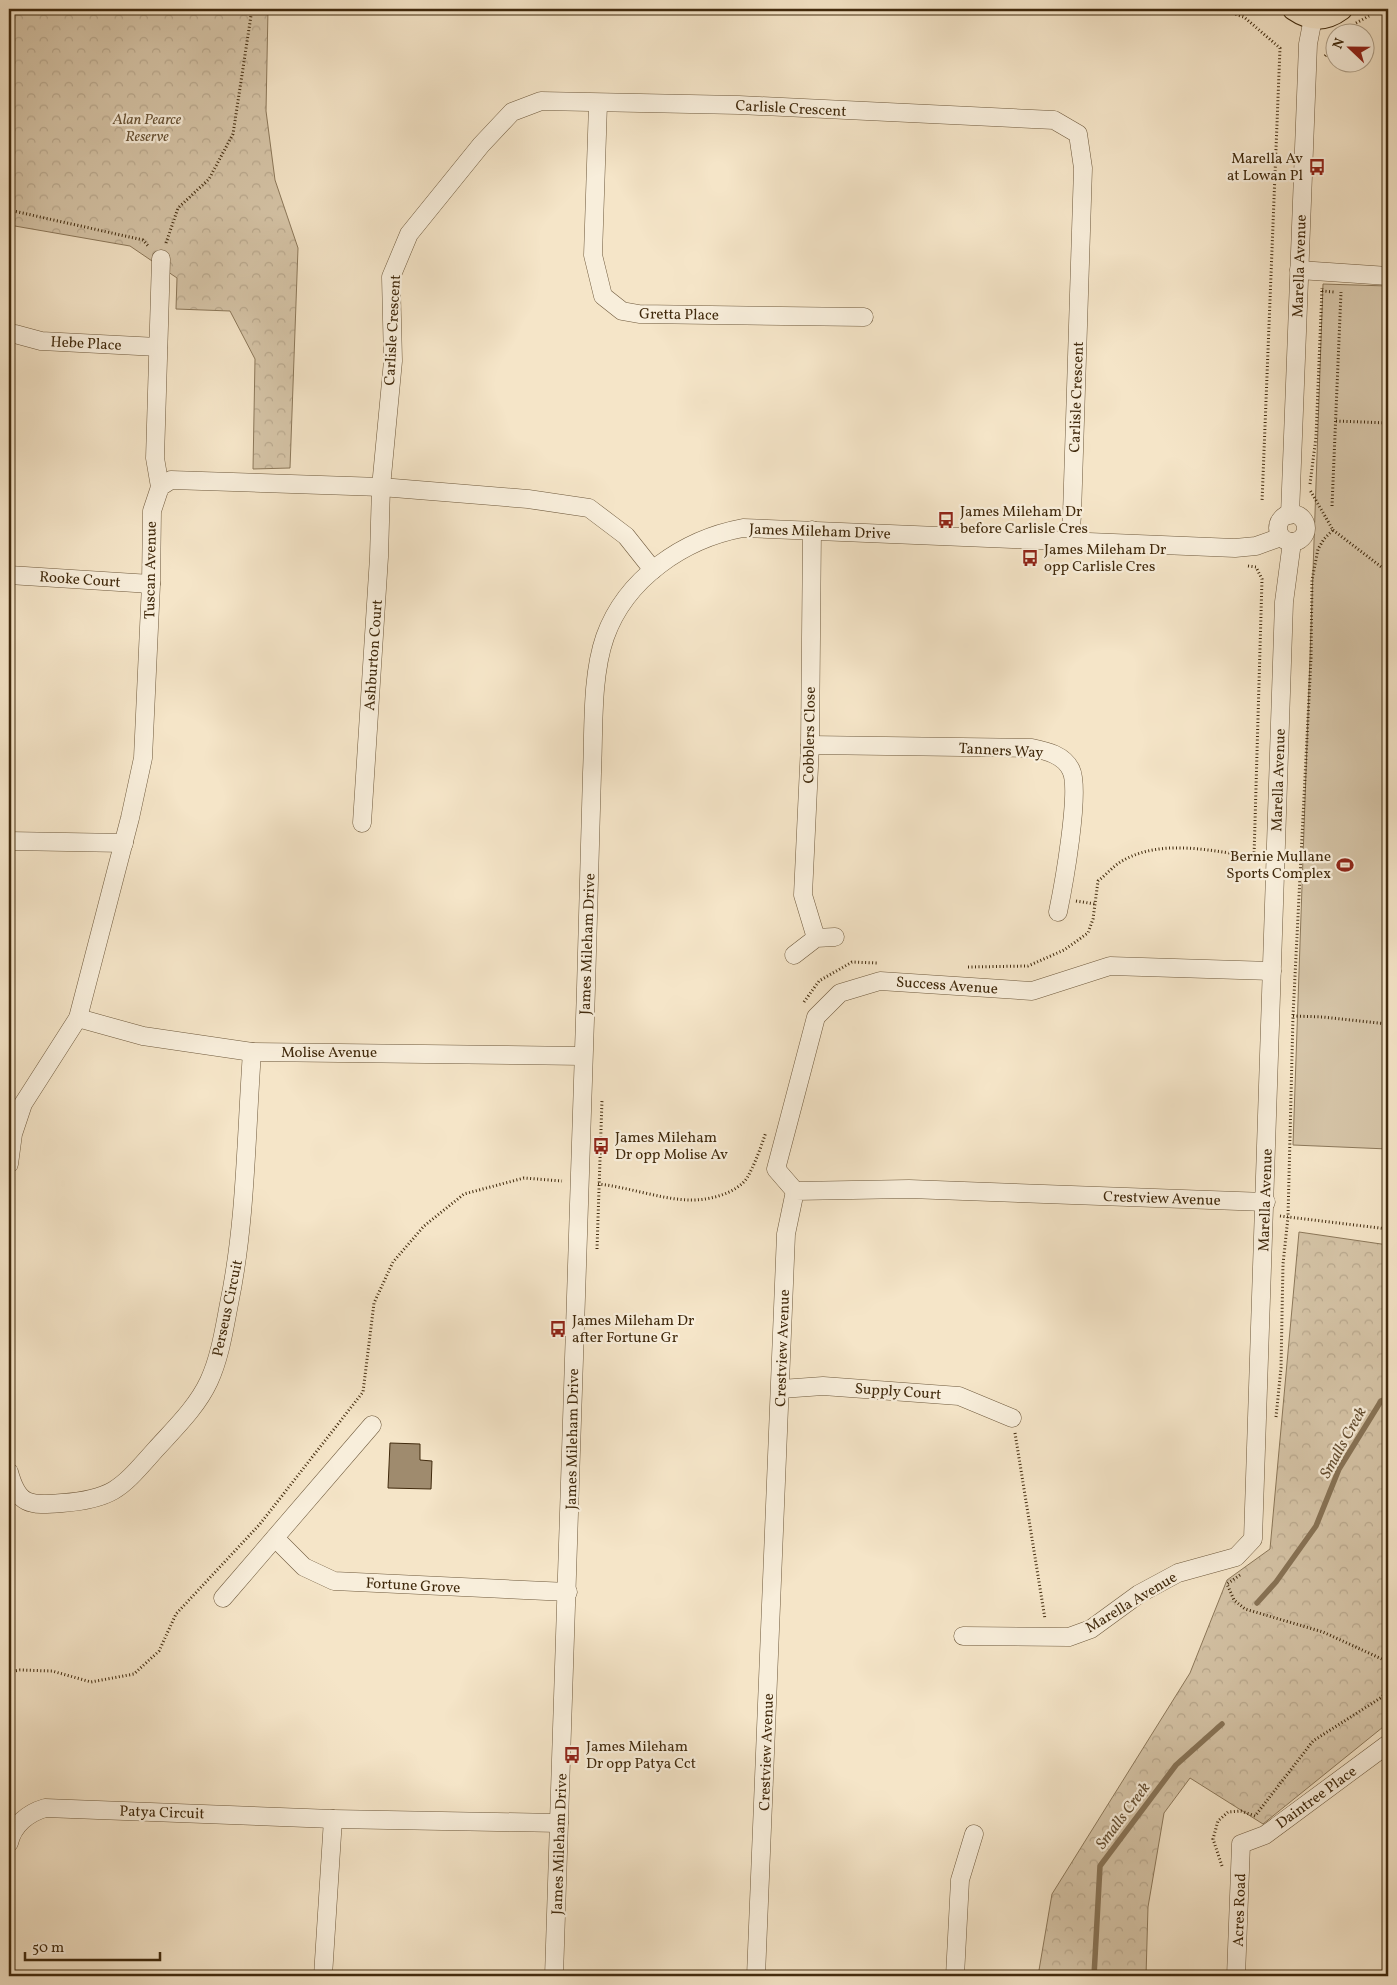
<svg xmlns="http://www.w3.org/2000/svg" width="1397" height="1985" font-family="Vollkorn,serif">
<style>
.forest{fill:url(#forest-crowns);stroke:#8c785a}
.pitch{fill:#d6c5a8;stroke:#8c785a}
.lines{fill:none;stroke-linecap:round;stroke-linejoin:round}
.stream{stroke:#887457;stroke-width:5.5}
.building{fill:#9f8b6e;stroke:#412a0d}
.minor-casing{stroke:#6e593c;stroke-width:19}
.major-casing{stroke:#412a0d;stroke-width:24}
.path{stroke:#412a0d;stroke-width:3;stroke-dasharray:1 2.5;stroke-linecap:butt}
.minor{stroke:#f8eedb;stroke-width:18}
.major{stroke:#f5e5c8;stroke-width:22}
.labels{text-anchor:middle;stroke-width:4.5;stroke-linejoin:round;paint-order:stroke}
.street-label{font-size:15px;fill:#412a0d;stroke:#f8eedb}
.park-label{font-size:15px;font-style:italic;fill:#665134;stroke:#f8eedb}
.poi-label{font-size:15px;fill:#412a0d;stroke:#f8eedb;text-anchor:start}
.water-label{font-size:16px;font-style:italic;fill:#654f32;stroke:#f8eedb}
</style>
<defs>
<pattern id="forest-crowns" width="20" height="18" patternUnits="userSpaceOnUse" patternTransform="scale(1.25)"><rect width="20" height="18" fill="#d6c5a8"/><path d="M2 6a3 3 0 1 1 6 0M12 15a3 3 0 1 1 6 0" fill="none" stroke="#b9a98f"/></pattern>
</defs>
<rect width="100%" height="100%" fill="#f5e5c8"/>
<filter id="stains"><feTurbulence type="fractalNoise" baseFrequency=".004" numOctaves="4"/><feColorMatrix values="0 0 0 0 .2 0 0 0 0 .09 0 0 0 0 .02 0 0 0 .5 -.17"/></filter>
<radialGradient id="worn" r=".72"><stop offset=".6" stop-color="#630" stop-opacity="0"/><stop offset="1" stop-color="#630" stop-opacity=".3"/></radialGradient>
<g class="forest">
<path d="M9,9H268L266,111L275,180L298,248L290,468L253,469L255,359L230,311L176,309L177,278L130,246L9,225Z"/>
<path d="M1299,1232L1388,1245V1723L1263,1824L1190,1778L1164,1813L1148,1907L1146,1976H1038L1052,1894L1190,1673L1227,1580L1270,1549Z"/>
</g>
<path class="pitch" d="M1323,284L1388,286V1149L1293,1145Z"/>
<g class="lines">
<g class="stream">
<path d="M1257,1603L1276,1582L1316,1526L1339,1469L1381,1401L1388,1398"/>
<path d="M1094,1976L1100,1866L1176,1765L1222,1724"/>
</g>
</g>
<path class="building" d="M390,1443L420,1444V1460L432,1461L431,1489L388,1488Z"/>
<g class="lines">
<g class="minor-casing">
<g id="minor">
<path d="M598,104L593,255L603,296L622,311L639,314L864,317"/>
<path d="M1299,270L1388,276"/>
<path d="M15,334L41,341L158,347"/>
<path d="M160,487L155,458L161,259"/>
<circle cx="1292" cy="528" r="14"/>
<path d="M1290,515L1308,44L1313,18"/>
<path d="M812,530L810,745L803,895L816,938"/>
<path d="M9,575L151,584"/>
<path d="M810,745L1032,748C1047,751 1064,755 1071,770C1081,790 1063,888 1058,912"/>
<path d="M362,823L379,557L381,487L393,361L391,277L409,234L481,145L512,112L541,101L739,105L1054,120L1078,134L1083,168L1072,515L1070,540"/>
<path d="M9,841L124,843"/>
<path d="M794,955L816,938L835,937"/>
<path d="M78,1018L143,1036L252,1052L583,1056"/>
<path d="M9,1164L13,1134L23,1104L78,1018L130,818L143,758L151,584L152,511L160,487L171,480L381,487L528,499L589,508L626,536L653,570"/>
<path d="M795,1191L776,1169L816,1017L840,993L880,981L1032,991L1110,966L1272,971"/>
<path d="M781,1389L823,1386L959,1396L1012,1418"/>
<path d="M9,1472C18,1505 29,1506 62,1503C115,1499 122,1487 156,1449C175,1428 197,1407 209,1381C220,1357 224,1330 229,1304C246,1222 246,1136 252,1052"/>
<path d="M275,1538L304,1567L334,1581L568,1592"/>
<path d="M223,1598L372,1425"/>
<path d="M963,1636L1069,1637L1091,1629L1139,1594L1178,1573L1236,1557L1253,1539L1284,602L1292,542"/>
<path d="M9,1843C13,1825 28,1813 45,1808L333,1819L559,1823"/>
<path d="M323,1976L333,1819"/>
<path d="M554,1976C566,1647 574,1317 586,988C588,917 590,845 592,773C594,731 591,677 605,637C626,578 684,539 743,528L1235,548L1256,546L1281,537"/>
<path d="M756,1976L786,1234L795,1191L909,1189L1266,1202"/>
<path d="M955,1976L960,1880L974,1834"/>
<path d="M1236,1976L1241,1844L1265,1835L1388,1744"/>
</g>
</g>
<g class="major-casing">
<path id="major" d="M1294,9C1310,20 1325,21 1341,9"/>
</g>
<g class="path">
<path d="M1219,9L1244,17L1280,48L1262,502"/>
<path d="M9,18L17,9"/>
<path d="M1356,23L1369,16"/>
<path d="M1325,56L1334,45"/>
<path d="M9,210L143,240L149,247"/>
<path d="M166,243L178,208L209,179L233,134L252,9"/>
<path d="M1322,291L1334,292"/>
<path d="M1336,421L1388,423"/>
<path d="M1310,484L1316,437L1322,288"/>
<path d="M1332,506L1341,292"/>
<path d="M1333,530L1384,569H1388"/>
<path d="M1248,566L1256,567L1262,579L1254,857"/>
<path d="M1076,901L1095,904"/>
<path d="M968,967L1028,966L1064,950L1088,933L1093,919L1098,881C1106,875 1113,866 1122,861C1162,838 1212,851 1255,857"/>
<path d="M804,1002L819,981L852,962L877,963"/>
<path d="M1293,1016L1323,1017L1388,1024"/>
<path d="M598,1184C628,1187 660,1199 688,1200C707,1201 736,1194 747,1178C755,1164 761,1147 766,1132"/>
<path d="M1280,1216L1388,1229"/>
<path d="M597,1249L602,1100"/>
<path d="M1276,1417L1281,1368L1283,1264L1288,1217L1293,1016L1311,658L1312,580L1318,549L1324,539L1333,530L1310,490"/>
<path d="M1015,1433L1045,1619"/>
<path d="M1240,1575L1227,1584L1234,1600L1245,1609L1323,1632L1384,1660L1388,1664"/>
<path d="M9,1672L20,1670L52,1671L91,1682L134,1674L159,1651L176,1614L260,1524L363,1392L374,1303L393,1262L424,1226L464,1194L524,1178L562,1181"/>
<path d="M1222,1866L1213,1839L1218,1821L1228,1812L1241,1811L1255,1816L1313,1741L1382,1697L1388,1689"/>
</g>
<use href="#minor" class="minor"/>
<use href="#major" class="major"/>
</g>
<defs>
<g id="bus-bare" transform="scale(1.35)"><path d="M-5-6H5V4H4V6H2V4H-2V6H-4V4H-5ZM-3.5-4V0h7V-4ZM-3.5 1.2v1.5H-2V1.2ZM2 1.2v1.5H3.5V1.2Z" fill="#8f2418" stroke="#f8eedb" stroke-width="2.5" paint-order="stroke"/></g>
<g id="stadium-bare" transform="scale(1.35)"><path d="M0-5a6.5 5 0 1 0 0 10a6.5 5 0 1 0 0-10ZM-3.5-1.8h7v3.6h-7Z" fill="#8f2418" stroke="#f8eedb" stroke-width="2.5" paint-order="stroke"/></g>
</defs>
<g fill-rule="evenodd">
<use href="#bus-bare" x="1317" y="167"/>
<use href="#bus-bare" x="946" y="520"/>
<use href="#bus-bare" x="1030" y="558"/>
<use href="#stadium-bare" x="1345" y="865"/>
<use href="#bus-bare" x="601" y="1146"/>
<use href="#bus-bare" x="558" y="1329"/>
<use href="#bus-bare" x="572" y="1755"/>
</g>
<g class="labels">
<g class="street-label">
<text transform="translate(791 108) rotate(3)" y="5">Carlisle Crescent</text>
<text transform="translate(1299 266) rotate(-88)" y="5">Marella Avenue</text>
<text transform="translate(679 314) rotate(1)" y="5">Gretta Place</text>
<text transform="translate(392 330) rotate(-87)" y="5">Carlisle Crescent</text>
<text transform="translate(86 343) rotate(3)" y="5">Hebe Place</text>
<text transform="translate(1076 397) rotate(-88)" y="5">Carlisle Crescent</text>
<text transform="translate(820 531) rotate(2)" y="5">James Mileham Drive</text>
<text transform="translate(150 570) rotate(-89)" y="5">Tuscan Avenue</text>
<text transform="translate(80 579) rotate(4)" y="5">Rooke Court</text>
<text transform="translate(373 655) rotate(-86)" y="5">Ashburton Court</text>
<text transform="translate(809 735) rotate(-89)" y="5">Cobblers Close</text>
<text transform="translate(1001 750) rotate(3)" y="5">Tanners Way</text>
<text transform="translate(1278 780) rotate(-88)" y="5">Marella Avenue</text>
<text transform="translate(587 944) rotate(-88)" y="5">James Mileham Drive</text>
<text transform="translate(947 985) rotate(4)" y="5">Success Avenue</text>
<text x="329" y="1057">Molise Avenue</text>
<text transform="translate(1162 1198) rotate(2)" y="5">Crestview Avenue</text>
<text transform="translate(1265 1200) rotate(-88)" y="5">Marella Avenue</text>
<text transform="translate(227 1308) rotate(-78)" y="5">Perseus Circuit</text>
<text transform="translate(782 1348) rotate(-88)" y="5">Crestview Avenue</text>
<text transform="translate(898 1391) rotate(4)" y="5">Supply Court</text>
<text transform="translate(572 1439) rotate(-89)" y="5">James Mileham Drive</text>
<text transform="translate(413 1585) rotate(3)" y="5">Fortune Grove</text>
<text transform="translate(1131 1602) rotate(-31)" y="5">Marella Avenue</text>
<text transform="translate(766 1752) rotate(-88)" y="5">Crestview Avenue</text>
<text transform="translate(1316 1797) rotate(-36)" y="5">Daintree Place</text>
<text transform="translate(162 1812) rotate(2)" y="5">Patya Circuit</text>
<text transform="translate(559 1844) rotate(-88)" y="5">James Mileham Drive</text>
<text transform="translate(1239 1910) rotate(-88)" y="5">Acres Road</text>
</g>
<g class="park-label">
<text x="147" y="124">Alan Pearce<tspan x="147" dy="17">Reserve</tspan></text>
</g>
<g class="poi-label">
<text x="1303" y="163" text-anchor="end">Marella Av<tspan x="1303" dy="17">at Lowan Pl</tspan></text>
<text x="960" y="516">James Mileham Dr<tspan x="960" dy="17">before Carlisle Cres</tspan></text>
<text x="1044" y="554">James Mileham Dr<tspan x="1044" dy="17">opp Carlisle Cres</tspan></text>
<text x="1331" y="861" text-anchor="end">Bernie Mullane<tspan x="1331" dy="17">Sports Complex</tspan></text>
<text x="615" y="1142">James Mileham<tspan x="615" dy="17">Dr opp Molise Av</tspan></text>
<text x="572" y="1325">James Mileham Dr<tspan x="572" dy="17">after Fortune Gr</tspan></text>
<text x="586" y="1751">James Mileham<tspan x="586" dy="17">Dr opp Patya Cct</tspan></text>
</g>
<g class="water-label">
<text transform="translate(1342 1442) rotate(-61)" y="6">Smalls Creek</text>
<text transform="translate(1122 1815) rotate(-53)" y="6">Smalls Creek</text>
</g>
</g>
<rect width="1397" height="1985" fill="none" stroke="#f5e5c8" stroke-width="30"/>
<rect x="10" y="10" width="1377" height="1965" fill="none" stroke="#412a0d" stroke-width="2.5"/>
<rect x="15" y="15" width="1367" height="1955" fill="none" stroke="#412a0d"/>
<g transform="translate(1350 48) rotate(292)"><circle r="24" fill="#f8eedb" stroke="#afa089"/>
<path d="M0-4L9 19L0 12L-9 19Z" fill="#8f2418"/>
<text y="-8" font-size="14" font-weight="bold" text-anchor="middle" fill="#412a0d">N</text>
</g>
<path d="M25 1952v8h135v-8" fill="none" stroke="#412a0d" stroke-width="2.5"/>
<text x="32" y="1952" font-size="15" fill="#412a0d" stroke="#f8eedb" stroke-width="4" paint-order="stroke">50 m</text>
<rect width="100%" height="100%" filter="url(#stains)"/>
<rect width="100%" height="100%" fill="url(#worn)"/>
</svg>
